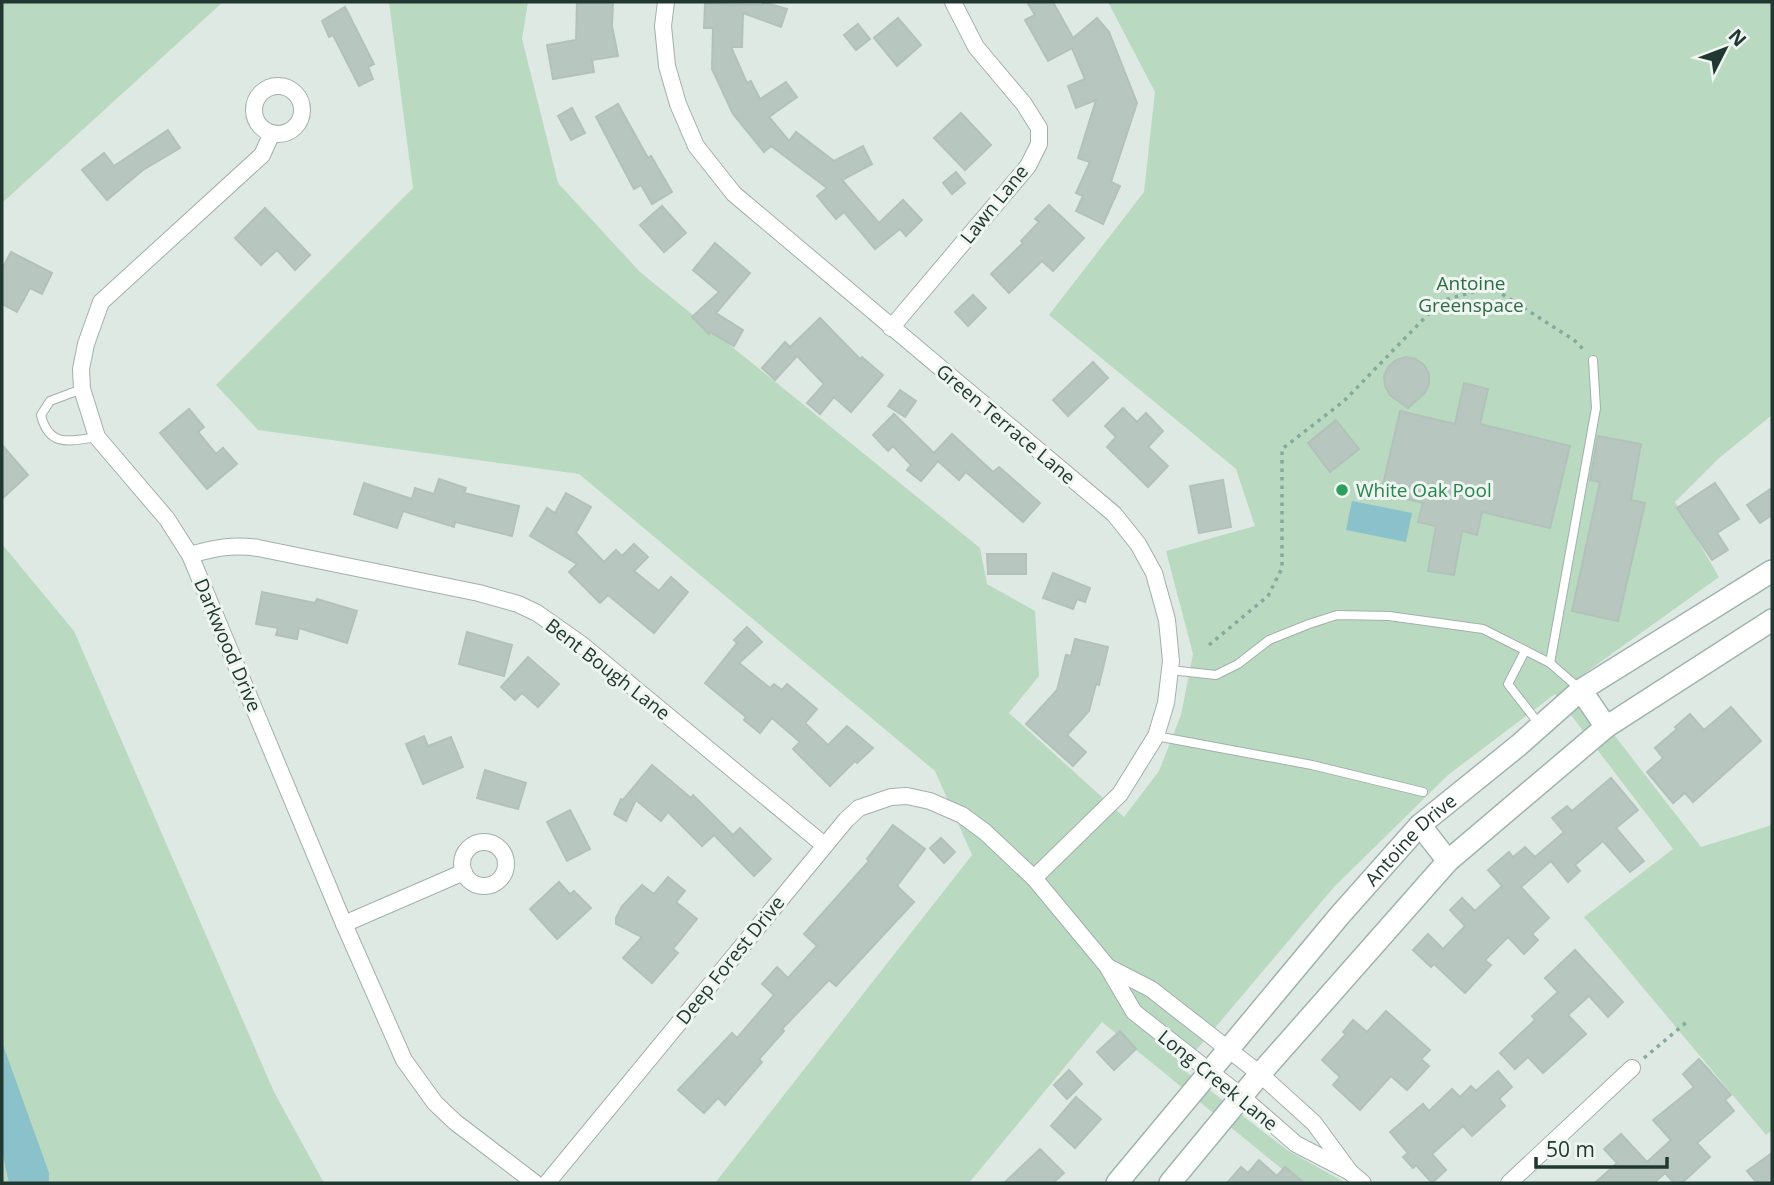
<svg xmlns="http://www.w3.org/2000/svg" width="1774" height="1185" font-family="'Open Sans',sans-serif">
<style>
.green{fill:#b9d9c1}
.water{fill:#8ac1cb}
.building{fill:#b8c6c0;stroke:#b2c2bb;stroke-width:2}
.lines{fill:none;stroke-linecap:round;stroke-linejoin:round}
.service-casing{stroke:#a2b0ab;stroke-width:10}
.minor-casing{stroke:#a2b0ab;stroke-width:18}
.secondary-casing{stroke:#9fb4ac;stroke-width:24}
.path{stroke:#82aa9d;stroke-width:3.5;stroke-dasharray:3.5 5;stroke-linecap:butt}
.service{stroke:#fff;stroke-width:8}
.minor{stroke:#fff;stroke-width:16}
.secondary{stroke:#fff;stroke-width:21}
.leisure-dot{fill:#2e9e5b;stroke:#eff6f2;stroke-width:2.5}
.labels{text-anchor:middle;stroke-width:6;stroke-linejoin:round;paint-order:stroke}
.street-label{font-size:19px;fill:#213731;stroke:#eff6f2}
.park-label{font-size:19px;fill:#2f6b45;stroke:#eff6f2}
.leisure-label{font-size:19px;fill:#27864d;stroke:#eff6f2;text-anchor:start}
</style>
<rect width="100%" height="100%" fill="#dfe9e4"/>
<g class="green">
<path d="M2,2H223L2,203Z"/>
<path d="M389,2H528L522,39L558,183L640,272L980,548L987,584L1035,611L1039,676L1009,713L1124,817L1159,771L1181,715L1193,654L1166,551L1255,526L1236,469L1049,315L1144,192L1155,92L1108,2H1772V415L1718,459L1675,502L1719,577L1585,673L1615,736L1701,847L1772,825V1130L1766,1135L1584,917L1673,849L1555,694L1448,775L1334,887L1181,1068L1287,1150L1346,1183H1299L1102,1022L969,1183H715L972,855L935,771L579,474L258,430L216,385L413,188Z"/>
<path d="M2,544L74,631L274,1092L324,1183H2Z"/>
</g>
<g class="water">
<path d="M1352,501L1412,513L1406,542L1346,530Z"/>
<path d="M2,1042L49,1173V1183H9L2,1151Z"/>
</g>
<g class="building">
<path d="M577,2H613L612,26L618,56L592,60L594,72L553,79L547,45L576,40Z"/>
<path d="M763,2L787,9L781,27L743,13L742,47H731L747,83L751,81L760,99L786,82L797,97L769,117L789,141L796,132L834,161L863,146L872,164L842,180L879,223L903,200L922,220L906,236L900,229L875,249L844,212L836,219L817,196L827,188L771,146L764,152L733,114L712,69L713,28H704L705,4L762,5Z"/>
<path d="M1027,2H1053L1073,38L1097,18L1109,32L1137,103L1111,182L1120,186L1103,224L1076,211L1083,196L1076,193L1090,162L1078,158L1096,100L1076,108L1068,86L1085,79L1072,48L1048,61L1025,20L1035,15Z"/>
<path d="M345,7L374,64L368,67L373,79L359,86L333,35L329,37L322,21Z"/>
<path d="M898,18L921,45L897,66L874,38Z"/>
<path d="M858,24L870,39L856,50L844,35Z"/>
<path d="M618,104L648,158L651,156L672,192L652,204L641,185L634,189L596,117Z"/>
<path d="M572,108L585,133L571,140L558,116Z"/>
<path d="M961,113L991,145L965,170L934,138Z"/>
<path d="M168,130L180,148L143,170L107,200L82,170L104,153L114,166Z"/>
<path d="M956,172L965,183L952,194L943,183Z"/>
<path d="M1049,205L1084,238L1053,271L1042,261L1009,293L991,274L1023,243L1021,241L1039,222L1035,219Z"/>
<path d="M662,206L686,233L664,252L640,225Z"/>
<path d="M265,208L310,255L295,270L277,250L261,265L235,238Z"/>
<path d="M715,243L750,273L716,313L743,330L734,346L710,332L709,334L692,317L719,292L693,270Z"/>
<path d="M11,252L52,273L42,294L30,288L17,312L2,304V269Z"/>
<path d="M973,295L986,308L968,326L955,312Z"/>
<path d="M820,318L860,359L862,357L883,375L851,412L834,397L820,414L807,403L824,384L797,356L775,380L762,368L785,342L790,347Z"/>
<path d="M1406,357L1416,359L1424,365L1429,374V384L1425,393L1408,408L1390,395L1385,386L1384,376L1388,367L1396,360Z"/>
<path d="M1093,362L1108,378L1068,416L1053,400Z"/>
<path d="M1464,383L1488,389L1480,424L1570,446L1550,528L1482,512L1477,535L1462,531L1454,575L1428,571L1436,526L1418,522L1423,503L1381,493L1400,411L1455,424Z"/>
<path d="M900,390L916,401L905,417L888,406Z"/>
<path d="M1123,408L1137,422L1146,413L1163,431L1148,447L1168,466L1148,487L1107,447L1116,437L1105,426Z"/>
<path d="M189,409L204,427L198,432L216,454L223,448L237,464L207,489L160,433Z"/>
<path d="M894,414L934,453L952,434L993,472L999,467L1040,503L1023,522L966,472L959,480L938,461L921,481L907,470L911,465L893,446L888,451L873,435Z"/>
<path d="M1336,420L1359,449L1330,472L1308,443Z"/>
<path d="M1598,436L1641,444L1631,500L1645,503L1618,621L1572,611L1600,482L1590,480Z"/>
<path d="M2,445L28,475L2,499Z"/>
<path d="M439,479L466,488L464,493L519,506L512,536L455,522L454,527L403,511L397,528L354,514L364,483L412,499L415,488L434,494Z"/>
<path d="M1223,480L1231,527L1199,533L1190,486Z"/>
<path d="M1715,483L1739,519L1717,533L1728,550L1712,560L1677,508Z"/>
<path d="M1772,488V515L1760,523L1747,505Z"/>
<path d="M566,493L591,507L576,533L604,562L616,550L622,556L634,544L648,557L634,571L659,591L671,577L688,592L654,633L608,595L600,603L569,572L577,564L530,536L547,508L555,513Z"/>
<path d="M987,554H1026V574H988Z"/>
<path d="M1053,573L1090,588L1085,602L1077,599L1073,609L1043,598Z"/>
<path d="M262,592L315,603L317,599L357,611L347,643L299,628L297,639L276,635L278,628L256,624Z"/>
<path d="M747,627L762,642L739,663L770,688L774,684L782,690L787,684L817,709L805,723L828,745L847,726L873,748L857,763L855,761L830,786L793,749L800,742L772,718L760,733L744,720L746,717L705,683L737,643L734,640Z"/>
<path d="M467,632L512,645L504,676L459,664Z"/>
<path d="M1075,639L1108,647L1099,685L1096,684L1089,711L1067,735L1086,752L1073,766L1026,724L1057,690L1066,655L1071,656Z"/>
<path d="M528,657L559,684L538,707L522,693L515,700L501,687Z"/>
<path d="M1731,707L1761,741L1693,802L1685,793L1673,803L1647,772L1663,758L1655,748L1677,729L1675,727L1690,714L1704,730Z"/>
<path d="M424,736L428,746L451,737L463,767L423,784L406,744Z"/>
<path d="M652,765L691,798L693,795L733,835L740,828L771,859L754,876L714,835L702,846L668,812L661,821L636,800L626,821L614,814L621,799L623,800Z"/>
<path d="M485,770L526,783L518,809L477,798Z"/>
<path d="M1611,778L1638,810L1616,828L1644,861L1630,872L1603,841L1575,865L1580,871L1568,882L1551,861L1521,887L1549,918L1532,934L1538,940L1524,954L1508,937L1485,960L1491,965L1465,993L1434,964L1431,967L1413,950L1428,934L1443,949L1465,926L1450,910L1462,898L1475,911L1502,886L1488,870L1509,852L1513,857L1525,847L1535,857L1564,832L1552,818L1567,806L1572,811Z"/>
<path d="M570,810L590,849L567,861L547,822Z"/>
<path d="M893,825L925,849L897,886L914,902L836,986L829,980L782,1029L784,1031L759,1059L762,1062L725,1105L718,1098L704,1113L678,1090L732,1033L737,1038L774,995L762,984L777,967L788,978L817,946L804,934L869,861L867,859Z"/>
<path d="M941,838L955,852L944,863L930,848Z"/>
<path d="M668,877L685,891L676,902L697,919L673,949L678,953L652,983L623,958L642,937L616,924V918L622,906L642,885L654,894Z"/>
<path d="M559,882L570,894L574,891L591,908L557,939L530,909Z"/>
<path d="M1575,950L1623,1002L1608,1017L1589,996L1568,1015L1586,1034L1543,1073L1528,1057L1515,1069L1500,1053L1535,1020L1532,1016L1558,992L1545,978Z"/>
<path d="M1386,1011L1430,1050L1421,1059L1429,1066L1407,1090L1391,1076L1360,1110L1333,1085L1340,1077L1322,1060L1346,1034L1343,1032L1353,1020L1367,1032Z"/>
<path d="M1120,1031L1136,1049L1114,1070L1097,1052Z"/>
<path d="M1699,1059L1731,1095L1725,1100L1734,1111L1697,1143L1710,1157L1682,1183H1674L1665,1173L1654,1183H1595L1617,1163L1604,1149L1621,1134L1647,1162L1671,1140L1653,1120L1694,1087L1683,1074Z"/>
<path d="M1069,1070L1082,1084L1067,1099L1054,1085Z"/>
<path d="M1498,1071L1512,1087L1499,1099L1505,1106L1472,1136L1463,1126L1432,1154L1446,1170L1432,1183L1416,1165L1413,1168L1403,1157L1408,1153L1390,1132L1423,1104L1429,1111L1452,1089L1460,1097L1471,1086L1476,1091Z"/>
<path d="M1076,1097L1101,1119L1075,1148L1051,1126Z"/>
<path d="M1040,1149L1064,1173L1053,1183H1004Z"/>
<path d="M1772,1153V1183H1757L1747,1171Z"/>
<path d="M1259,1160L1277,1176L1285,1167L1304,1183H1227L1241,1167L1248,1173Z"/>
</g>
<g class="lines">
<g class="service-casing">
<g id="service">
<path d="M82,389L50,401L41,415C49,448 70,441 97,437"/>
<path d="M1525,651L1508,684L1539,724"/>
<path d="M1550,663L1596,408L1593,360"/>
<path d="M1170,670L1216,675L1238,664L1269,640L1309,624L1337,615L1389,616L1483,629L1550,663L1581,690"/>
<path d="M1156,736L1312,765L1423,792"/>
</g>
</g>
<g class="minor-casing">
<g id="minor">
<path d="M666,2L663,26L667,66L678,104L696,146L734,194L1114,514L1138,544L1154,573L1167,620L1171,661L1166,703L1156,736L1120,794L1034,878"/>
<circle cx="278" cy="110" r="24"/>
<path d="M272,133L262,155L101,302L86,344L81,369L82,389L97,437L167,519L190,555L344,924L404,1060L435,1103L455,1122L535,1183"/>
<path d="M891,328L1028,166L1039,144V128L1024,104L976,47L953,2"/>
<path d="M190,555C214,548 233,544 258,548L479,593L518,604L537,613L581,644L824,845"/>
<circle cx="484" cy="864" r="22"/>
<path d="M344,924L464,872"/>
<path d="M1108,967L1151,989L1260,1074L1314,1123L1350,1172L1363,1183"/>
<path d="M547,1183L846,820L859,808L891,797L907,796L930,801L962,815L985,832L1034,878L1107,966L1134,1012L1241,1096L1296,1144L1350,1172"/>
<path d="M1509,1183L1632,1068"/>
</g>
</g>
<g class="secondary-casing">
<g id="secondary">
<path d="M1581,690L1606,727"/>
<path d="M1420,825L1448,861"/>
<path id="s1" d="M1117,1183L1340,915L1420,825L1519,745L1581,690L1772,571"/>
<path d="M1170,1183L1260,1074L1448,861L1606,727L1772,620"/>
</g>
</g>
<g class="path">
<path d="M1209,645L1268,596L1282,568V449L1344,401L1441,301L1491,287L1574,340L1585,351"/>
<path d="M1644,1058L1688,1021"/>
</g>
<use href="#service" class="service"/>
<use href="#minor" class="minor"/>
<use href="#secondary" class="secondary"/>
</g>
<circle class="leisure-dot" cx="1342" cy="490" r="7"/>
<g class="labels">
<g class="street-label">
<text transform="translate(994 204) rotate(-51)" y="7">Lawn Lane</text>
<text transform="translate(1006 424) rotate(40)" y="7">Green Terrace Lane</text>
<text transform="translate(228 645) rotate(67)" y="7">Darkwood Drive</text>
<text transform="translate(608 669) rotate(38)" y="7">Bent Bough Lane</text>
<text dy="7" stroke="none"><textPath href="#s1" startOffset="452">Antoine Drive</textPath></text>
<text transform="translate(730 960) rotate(-51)" y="7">Deep Forest Drive</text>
<text transform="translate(1218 1080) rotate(39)" y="7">Long Creek Lane</text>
</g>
<g class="park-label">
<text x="1471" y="290">Antoine<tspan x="1471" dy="22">Greenspace</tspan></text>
</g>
<g class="leisure-label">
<text x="1356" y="497">White Oak Pool</text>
</g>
</g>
<rect width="1774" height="1185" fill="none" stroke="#213731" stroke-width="7"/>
<g transform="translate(1725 49) rotate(48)" stroke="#eff6f2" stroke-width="5" paint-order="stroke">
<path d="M0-5L12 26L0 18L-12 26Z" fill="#213731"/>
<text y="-10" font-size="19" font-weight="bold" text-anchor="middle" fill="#213731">N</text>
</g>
<path d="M1536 1157v10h131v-10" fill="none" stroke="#213731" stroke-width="3.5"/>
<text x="1546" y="1157" font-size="21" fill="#213731" stroke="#eff6f2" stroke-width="5" paint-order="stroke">50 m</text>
</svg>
